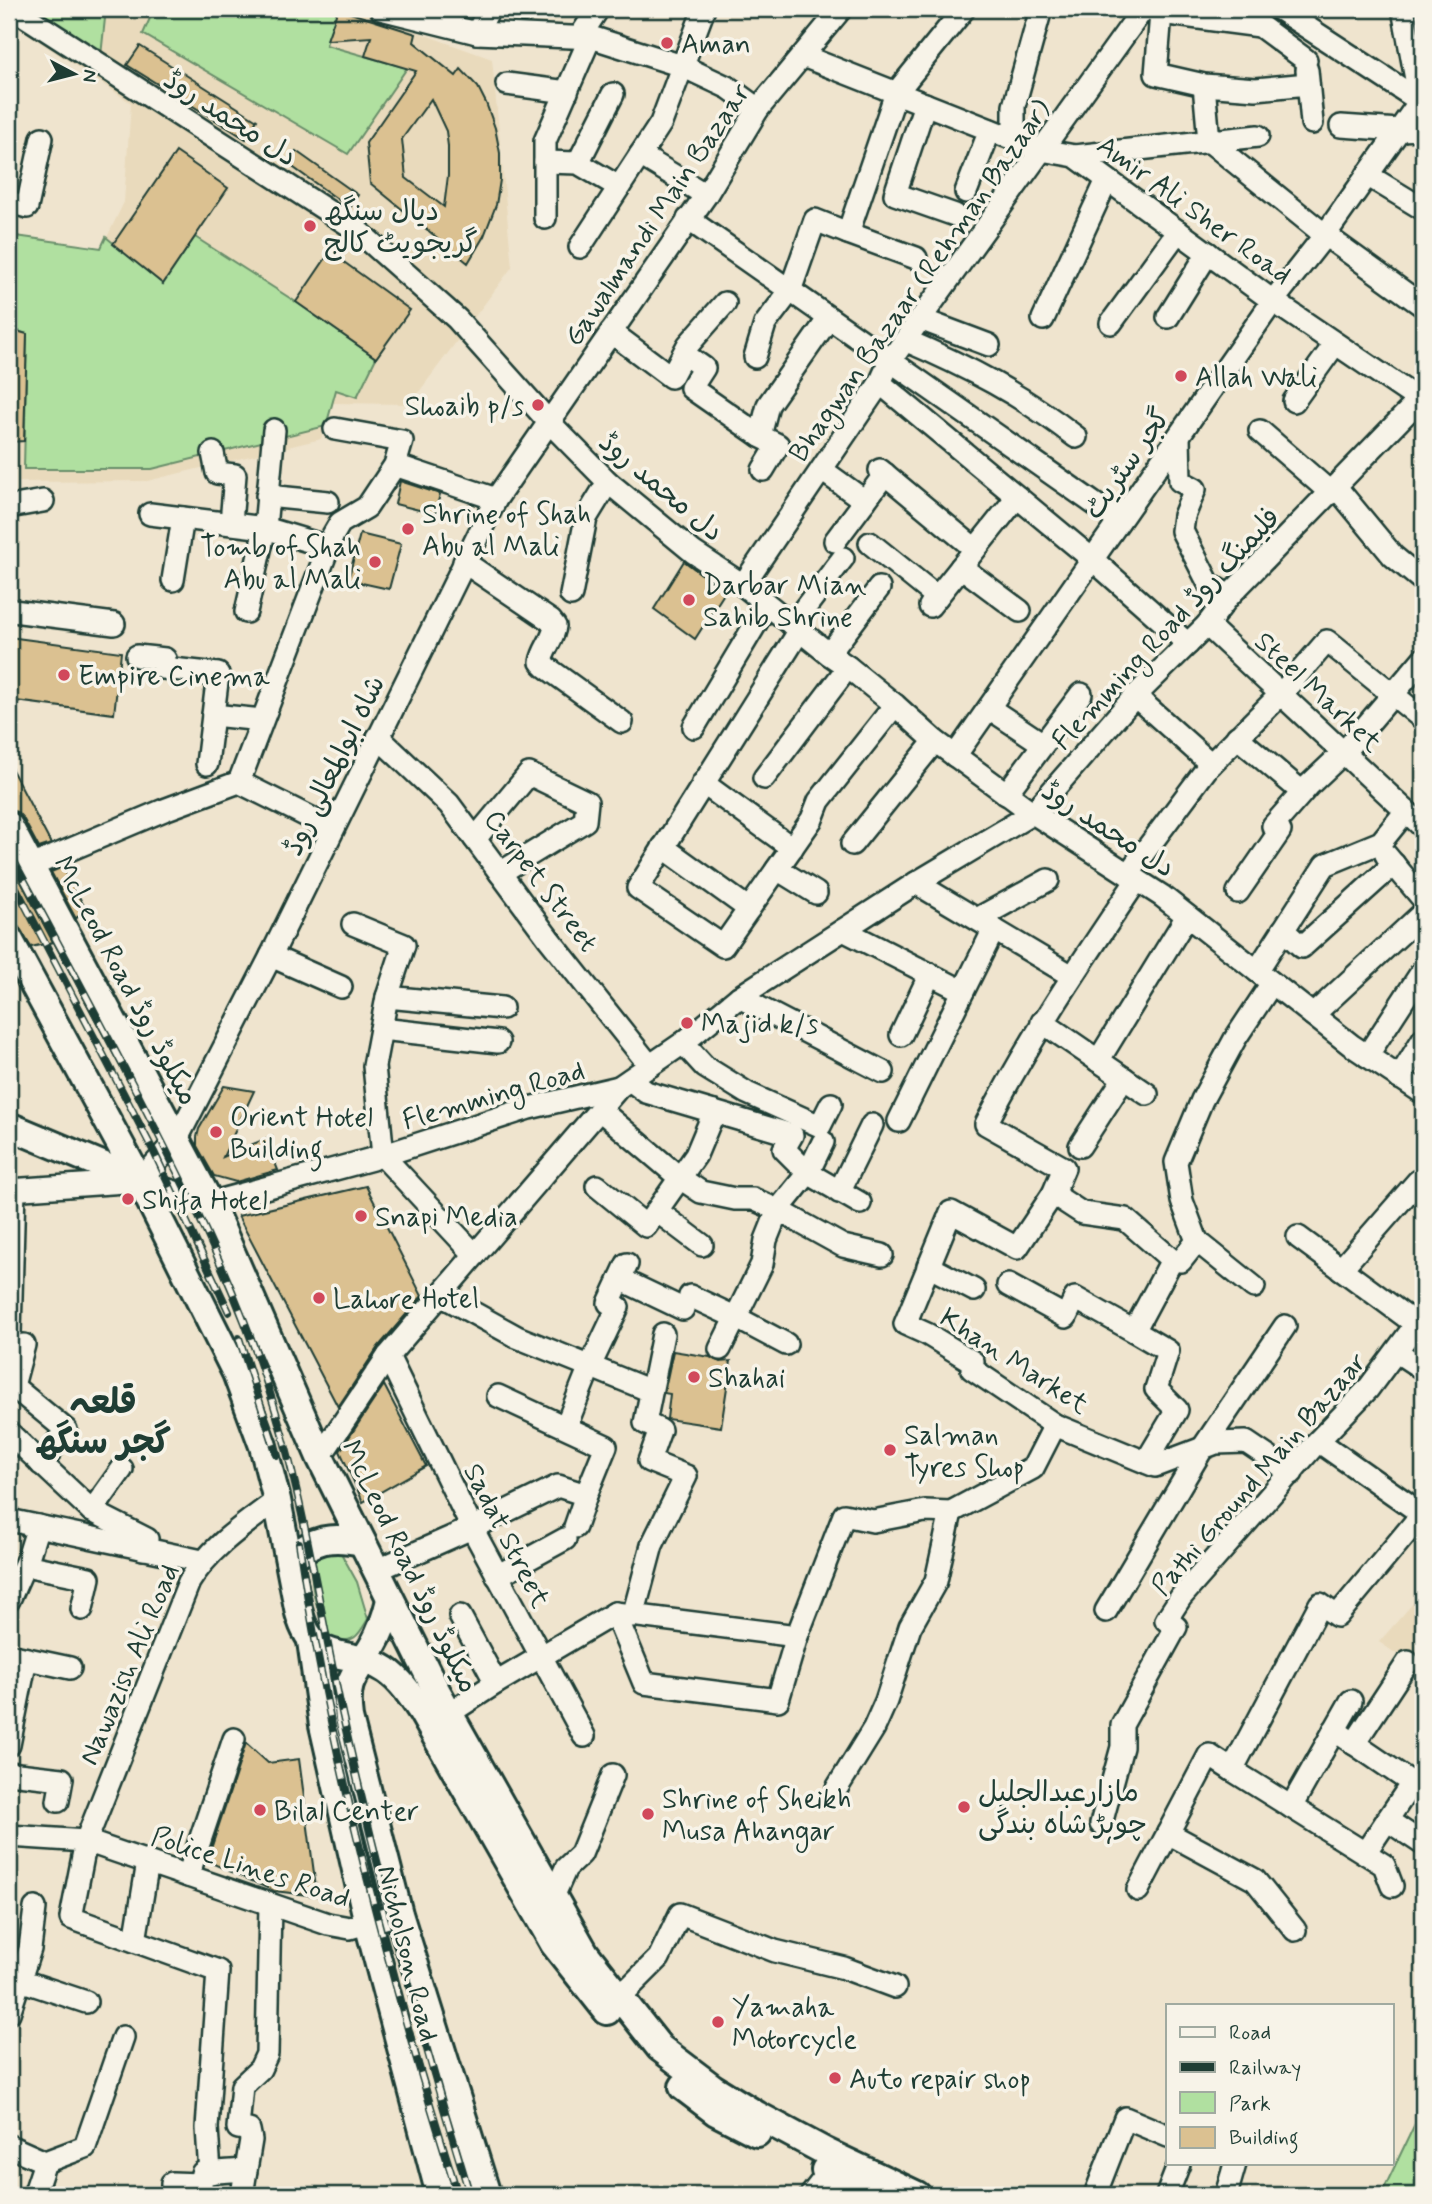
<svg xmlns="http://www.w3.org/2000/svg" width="1432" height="2204" font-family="Mynerve,'Playpen Sans Arabic',sans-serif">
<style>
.built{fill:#e9dabc}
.green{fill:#b0e0a0;stroke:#688e6a;stroke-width:2}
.building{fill:#dbc191;stroke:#1f3d34;stroke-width:2;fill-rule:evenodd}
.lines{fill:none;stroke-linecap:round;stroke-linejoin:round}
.minor-casing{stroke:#1f3d34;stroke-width:26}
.major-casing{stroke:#1f3d34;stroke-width:32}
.minor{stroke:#f7f3e8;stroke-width:21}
.major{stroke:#f7f3e8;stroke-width:26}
.rail-casing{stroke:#1f3d34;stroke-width:8}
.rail{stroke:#f7f3e8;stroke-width:5;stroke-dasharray:16;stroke-linecap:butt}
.poi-dot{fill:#d1495b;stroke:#f7f3e8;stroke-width:2.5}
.labels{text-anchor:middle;stroke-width:7;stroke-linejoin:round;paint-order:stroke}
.poi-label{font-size:28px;fill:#1f3d34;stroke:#f7f3e8;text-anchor:start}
.street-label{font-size:28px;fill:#1f3d34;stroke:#f7f3e8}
.district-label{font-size:35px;font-weight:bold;fill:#1f3d34;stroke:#f7f3e8}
</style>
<rect width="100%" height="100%" fill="#efe4ce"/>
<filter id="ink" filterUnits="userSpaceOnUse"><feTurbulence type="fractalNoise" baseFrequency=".0143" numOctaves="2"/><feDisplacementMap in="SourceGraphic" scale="14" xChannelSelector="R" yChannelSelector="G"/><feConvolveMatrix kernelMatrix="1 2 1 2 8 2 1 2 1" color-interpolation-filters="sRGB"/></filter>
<g filter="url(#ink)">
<g class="built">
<path d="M9,9H353L492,59L512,267L410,404L331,403L321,439L147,481L18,482L24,250L96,260L124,202L131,103L9,21Z"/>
<path d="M1423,1592V1672L1379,1642Z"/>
</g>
<g class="green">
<path d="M14,9H106L100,65Z"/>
<path d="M154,9H338L326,45L407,68L348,154L143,34Z"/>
<path d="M9,235L101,248L106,237L163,284L195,237L296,302L376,358L357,397L336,390L326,426L152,469H24L27,334L9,328Z"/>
<path d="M336,1544L357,1582L368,1619C358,1636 355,1643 333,1640C316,1614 309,1586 312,1555Z"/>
<path d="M1423,2107V2195H1381Z"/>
</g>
<g class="building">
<path d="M338,9L416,34L414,42L456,76L461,69L478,87L486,103L495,128L500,153V180L496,205L484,236L468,263L370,183L366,143L416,71L365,56L371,37L327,40ZM431,99L446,131L448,146V176L444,207L406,178L402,139Z"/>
<path d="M140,46L257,120L246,139L127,65Z"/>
<path d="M296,151L358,195L350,208L287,163Z"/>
<path d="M176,152L228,188L163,284L113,244Z"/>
<path d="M330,252L410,310L376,358L296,302Z"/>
<path d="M9,329L27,334L24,441L9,442Z"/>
<path d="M400,481L440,494L435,514L395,504Z"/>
<path d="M360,534L401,544L389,589L348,580Z"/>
<path d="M684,561L725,592L695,639L654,609Z"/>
<path d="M9,637L121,652L114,714L9,700Z"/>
<path d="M9,764L51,844L39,848L23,818L17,812L9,810Z"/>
<path d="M9,859L53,942L31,947L18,926L9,923Z"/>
<path d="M63,867L85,908L76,919L51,872Z"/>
<path d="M224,1086L254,1091L223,1157L272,1136L271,1153L278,1170L236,1182L214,1176L197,1146V1137L199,1129Z"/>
<path d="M366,1186L422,1296L378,1347L338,1407L238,1216Z"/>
<path d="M673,1351L710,1357L720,1362L731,1361L721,1427L667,1419L670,1394L664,1393Z"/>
<path d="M384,1385L426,1466L363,1502L340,1451Z"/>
<path d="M246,1743L268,1763L299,1759L317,1896L274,1891L207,1861Z"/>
</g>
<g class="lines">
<g class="minor-casing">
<g id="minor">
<path d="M14,9L357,230L457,319L549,422L608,482L693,552L743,585L829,654L848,667L895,705L935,741L1033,813L1162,896L1351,1045L1423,1093"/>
<path d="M381,9L477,33L594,38L682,66L729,88L758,109"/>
<path d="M1150,9L1161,13L1260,26L1306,60"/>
<path d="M1279,9L1420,101L1423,100"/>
<path d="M1403,9L1420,101"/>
<path d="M1161,13L1156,74L1204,85L1256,89L1308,84"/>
<path d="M477,33L489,9"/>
<path d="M579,38L598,9"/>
<path d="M803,56L1041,150L1075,156L1273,301L1419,400"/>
<path d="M1307,70L1312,123"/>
<path d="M507,84L567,92"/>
<path d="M1204,85L1209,141L1325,235L1423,306"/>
<path d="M925,104L895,194L955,215"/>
<path d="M1341,126L1399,130L1423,129"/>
<path d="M1014,139V106L1041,9"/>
<path d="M640,155L706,195"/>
<path d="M1075,156L1258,136"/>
<path d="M545,162L578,163L619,187"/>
<path d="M578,163L613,94"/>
<path d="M1367,175L1423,209"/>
<path d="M966,192L990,130"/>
<path d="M9,202L27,207L42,138"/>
<path d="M545,218V141L590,38"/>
<path d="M688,219L1119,521"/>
<path d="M848,233L916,258"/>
<path d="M580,247L661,123L704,9"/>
<path d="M1168,317L1208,253"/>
<path d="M920,319L989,345"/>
<path d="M1043,319L1107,180"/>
<path d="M1111,323L1178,231"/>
<path d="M611,332L671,377L688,345L725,303"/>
<path d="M905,340C968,367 1022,395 1076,437"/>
<path d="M684,354L704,368L691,388L760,436"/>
<path d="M755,357L765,324L790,291L815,220L848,233L896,93L964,9"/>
<path d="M880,383L1092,559L1188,644"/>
<path d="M1294,401L1335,344"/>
<path d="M1260,431L1331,493"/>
<path d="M1179,436L1180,481L1195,489L1184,516L1182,531L1209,584L1229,596"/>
<path d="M213,453L217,473L235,475L231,523"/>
<path d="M395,465L496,499"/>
<path d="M763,470L778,445L760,436L768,405L829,318"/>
<path d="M822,470L865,501"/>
<path d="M880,470L975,549"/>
<path d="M1336,487L1393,556L1423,581"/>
<path d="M267,496L328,502"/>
<path d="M9,507L43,501"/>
<path d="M150,514L265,528L328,547"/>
<path d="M835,541L885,474"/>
<path d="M870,543L937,597"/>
<path d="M464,562L551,621L555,626C554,639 543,649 541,662L546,667L622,722"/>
<path d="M961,567L1020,611"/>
<path d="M173,580L183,518"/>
<path d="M743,585L880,383L890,361L1143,9"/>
<path d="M571,595L586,518L608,482"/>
<path d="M930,606L1017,497"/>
<path d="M9,612L13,611L114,624"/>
<path d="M246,612L265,528L274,430"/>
<path d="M792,625L843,558"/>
<path d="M1207,625L1423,827"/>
<path d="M800,630L638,888L723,946L812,819L819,801L895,705"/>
<path d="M829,654L879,588"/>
<path d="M137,656L165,659L163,668L218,674L207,764"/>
<path d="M1135,696L1211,764"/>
<path d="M989,708L1043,744"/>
<path d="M213,715L262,720"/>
<path d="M694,727L767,605"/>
<path d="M378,737L449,804L549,939L650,1066"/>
<path d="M1237,737L1302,792"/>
<path d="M955,756L1273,301L1325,235L1420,101"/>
<path d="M764,778L848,667"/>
<path d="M239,782L333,535L340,523L367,507L395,465L402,441L335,429"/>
<path d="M703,783L792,848"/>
<path d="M1006,794L1081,694"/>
<path d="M475,839L529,774L587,802L585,821L500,873"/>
<path d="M852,844L935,741"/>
<path d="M663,847L749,909"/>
<path d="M1386,855L1423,899"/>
<path d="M31,866L164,810L239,782L333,829"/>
<path d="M777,869L816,893"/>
<path d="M1128,874L1208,767L1281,694L1327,641L1423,719"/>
<path d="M1137,880C1083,960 1030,1038 986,1124L1064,1168L1053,1194L1082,1213L1125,1219L1172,1260L1181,1261L1197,1241L1182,1201L1176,1162L1202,1100L1235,1039L1272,983"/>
<path d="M916,883L1072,976"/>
<path d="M1238,892L1280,831L1273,826L1309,785L1344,752L1423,659"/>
<path d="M977,919L1048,880"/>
<path d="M353,924L404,945L387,997L374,1066L383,1156L475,1255"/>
<path d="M843,930L963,991"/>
<path d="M1283,930L1302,947L1394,864"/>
<path d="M271,956L341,987"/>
<path d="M1257,971L1325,865L1381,842L1406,811"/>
<path d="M387,997L502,1008"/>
<path d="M739,997L883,1072"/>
<path d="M1313,1015L1423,913"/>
<path d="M1042,1022L1147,1094"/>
<path d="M381,1029L498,1042"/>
<path d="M901,1035L930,974"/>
<path d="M683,1043L705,1067L747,1093L820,1126L831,1104"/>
<path d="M1367,1056L1423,970"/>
<path d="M1098,1061L1187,916"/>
<path d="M1399,1078L1423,1039"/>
<path d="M630,1080L646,1092L792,1135L784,1149L808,1173L860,1203"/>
<path d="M600,1110L680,1178L701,1192L735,1199H753L778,1210L843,1246L882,1255"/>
<path d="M899,1121L994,929"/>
<path d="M1080,1146L1124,1078"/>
<path d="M140,1181L210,1203L372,1159L529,1108L619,1087"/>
<path d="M597,1186L646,1226L696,1155L714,1112"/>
<path d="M9,1190L140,1181L177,1139L271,956L496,499L706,195L758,109L841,9"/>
<path d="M839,1192L872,1125"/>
<path d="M1053,1194L1017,1248L951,1212L905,1324L927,1334L973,1362L972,1369L1055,1425L1155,1466L1216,1443L1246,1442L1292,1473"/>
<path d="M657,1211L702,1245"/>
<path d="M1298,1237L1417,1325"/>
<path d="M1197,1241L1254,1287"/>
<path d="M928,1266L974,1290"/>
<path d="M1341,1269L1418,1181"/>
<path d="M620,1279L683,1309"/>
<path d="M1008,1285L1066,1317L1075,1298L1134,1331"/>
<path d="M441,1295L517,1337L651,1391"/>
<path d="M690,1296L737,1318L786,1344"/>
<path d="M10,1333L14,1189"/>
<path d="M720,1349L762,1264L766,1240L778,1210L808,1173L823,1142"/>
<path d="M1397,1352L1423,1369"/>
<path d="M388,1356L472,1528L584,1736"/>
<path d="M9,1383L66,1430L41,1464"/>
<path d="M13,1386L24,1345"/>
<path d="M566,1426L590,1366L618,1307L609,1303L627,1264"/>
<path d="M9,1433L92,1511L147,1539L143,1549"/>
<path d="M320,1457L388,1356L619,1087L683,1043L739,997L916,883L1033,813L1135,696L1207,625L1229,596L1423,396"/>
<path d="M1146,1462L1177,1410L1156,1389L1168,1351L1134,1331L1172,1260"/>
<path d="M92,1511L122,1469"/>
<path d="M9,1520L202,1561"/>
<path d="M575,1527L586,1495"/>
<path d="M25,1565L89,1578L82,1609"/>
<path d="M377,1570L472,1528L558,1486L586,1495L606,1446L498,1396"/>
<path d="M497,1576L565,1539"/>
<path d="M9,1600L29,1555L38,1526"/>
<path d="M1106,1611L1202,1449L1285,1326"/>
<path d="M615,1613L644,1683L778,1700L797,1636L844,1515L873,1521L925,1511L951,1512L1033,1468L1055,1425"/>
<path d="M460,1616L496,1683"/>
<path d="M633,1616L652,1545L686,1476L649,1461L660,1430L645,1423L663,1334"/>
<path d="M9,1655L70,1668"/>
<path d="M448,1714L496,1683L615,1613L797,1636"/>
<path d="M1334,1730L1412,1783L1365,1853"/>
<path d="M1354,1744L1408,1662"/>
<path d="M9,1745L26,1659"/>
<path d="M1232,1770L1384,1865L1392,1886"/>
<path d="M9,1773L62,1779L58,1801"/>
<path d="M837,1788L874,1728L886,1701L910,1627L936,1581L951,1512"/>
<path d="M1291,1807L1351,1701"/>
<path d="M1387,1820L1423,1844"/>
<path d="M1101,1824L1122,1747V1725L1176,1627L1166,1620L1181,1597L1318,1441L1368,1389L1423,1315"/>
<path d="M1168,1833L1255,1880L1295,1930"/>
<path d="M9,1836L86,1841L328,1924L350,1928L399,1914"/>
<path d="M188,1876L234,1739"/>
<path d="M1138,1890L1209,1755L1232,1770L1320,1604L1337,1616L1422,1514L1318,1441"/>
<path d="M553,1897L566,1868L581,1854L613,1775"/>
<path d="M135,1941L148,1862"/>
<path d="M20,1980L86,2002"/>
<path d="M619,1998L659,1958L680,1914L775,1951L844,1968L895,1987"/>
<path d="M9,2013L30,1949L35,1908"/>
<path d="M9,2146L45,2162L85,2147L123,2037"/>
<path d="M246,2170L251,2140L249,2130L238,2128L242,2086L260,2069L267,2054L270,1904"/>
<path d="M210,2173L207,2128L218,1971L71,1918L86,1841L189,1582C211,1546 244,1525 277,1500"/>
<path d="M34,2195L45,2162"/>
<path d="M172,2195V2183L201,2184L202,2173L246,2170L242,2195"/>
<path d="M811,2195L829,2172"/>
<path d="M1095,2195L1125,2118L1168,2136"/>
<path d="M1167,2195L1179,2164"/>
<path d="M1226,2195L1235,2164"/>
</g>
</g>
<g class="major-casing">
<g id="major">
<path d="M9,826L210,1203L320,1457L437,1692L585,1953L660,2048L713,2088L757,2115L826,2152L917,2195"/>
<path d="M9,939L140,1181L236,1373L263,1446L277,1500L299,1613C314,1669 349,1646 386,1670C401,1680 412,1697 422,1712L554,1944L607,2011"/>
<path d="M9,1126L140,1181"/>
<path d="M290,1559C315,1539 330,1535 362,1542"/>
<path d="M390,1600C386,1617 381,1632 372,1647C354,1677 344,1680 349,1718L399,1914L487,2195"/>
<path d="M311,1641L323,1725L368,1923L440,2195"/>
<path d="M683,2087L716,2112L757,2133"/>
<path d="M825,2170L873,2195"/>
</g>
</g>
<use href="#minor" class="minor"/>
<use href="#major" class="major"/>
<g class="rail-casing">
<g id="rail">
<path d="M9,852C51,930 93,1008 134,1087C183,1182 232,1278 266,1381C303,1490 318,1605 343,1717C379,1878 421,2037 470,2195"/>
<path d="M9,874L154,1152L229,1312"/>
<path d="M239,1338L277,1455"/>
<path d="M299,1543C332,1765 391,1982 458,2195"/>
</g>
</g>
<use href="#rail" class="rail"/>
</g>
</g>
<g class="poi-dot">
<circle cx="667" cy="43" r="7"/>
<circle cx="310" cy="226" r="7"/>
<circle cx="1181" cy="376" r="7"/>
<circle cx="538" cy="405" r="7"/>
<circle cx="408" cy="529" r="7"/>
<circle cx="375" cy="562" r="7"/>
<circle cx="689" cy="600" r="7"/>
<circle cx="64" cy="675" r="7"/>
<circle cx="687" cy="1023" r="7"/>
<circle cx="216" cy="1132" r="7"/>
<circle cx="128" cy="1199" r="7"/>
<circle cx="361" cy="1216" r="7"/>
<circle cx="319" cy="1298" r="7"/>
<circle cx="694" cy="1377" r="7"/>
<circle cx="890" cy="1450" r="7"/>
<circle cx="964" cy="1807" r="7"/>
<circle cx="260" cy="1810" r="7"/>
<circle cx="648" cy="1814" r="7"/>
<circle cx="718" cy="2022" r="7"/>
<circle cx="835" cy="2078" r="7"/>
</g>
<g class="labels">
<g class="poi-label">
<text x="681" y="53">Aman</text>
<text x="324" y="220">دیال سنگھ<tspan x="324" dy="32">گریجویٹ کالج</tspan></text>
<text x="1195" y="386">Allah Wali</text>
<text x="524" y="415" text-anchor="end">Shoaib p/s</text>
<text x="422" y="523">Shrine of Shah<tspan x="422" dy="32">Abu al Mali</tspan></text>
<text x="361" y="556" text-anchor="end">Tomb of Shah<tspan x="361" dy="32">Abu al Mali</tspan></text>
<text x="703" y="594">Darbar Mian<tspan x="703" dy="32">Sahib Shrine</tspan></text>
<text x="78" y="685">Empire Cinema</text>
<text x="701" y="1033">Majid k/s</text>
<text x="230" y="1126">Orient Hotel<tspan x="230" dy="32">Building</tspan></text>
<text x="142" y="1209">Shifa Hotel</text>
<text x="375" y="1226">Snapi Media</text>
<text x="333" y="1308">Lahore Hotel</text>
<text x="708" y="1387">Shahai</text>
<text x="904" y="1444">Salman<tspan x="904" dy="32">Tyres Shop</tspan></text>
<text x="978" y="1801">مازارعبدالجلیل<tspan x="978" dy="32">چوہڑ شاہ بندگی</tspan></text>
<text x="662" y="1808">Shrine of Sheikh<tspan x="662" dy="32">Musa Ahangar</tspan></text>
<text x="274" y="1820">Bilal Center</text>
<text x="732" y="2016">Yamaha<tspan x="732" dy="32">Motorcycle</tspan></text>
<text x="849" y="2088">Auto repair shop</text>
</g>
<g class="street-label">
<text transform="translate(231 117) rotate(33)" y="10">دل محمد روڈ</text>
<text transform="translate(1195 209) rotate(36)" y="10">Amir Ali Sher Road</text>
<text transform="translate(656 214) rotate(-56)" y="10">Gawalmandi Main Bazaar</text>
<text transform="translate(919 280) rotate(-55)" y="10">Bhagwan Bazaar (Rehman Bazaar)</text>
<text transform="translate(1126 463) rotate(-55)" y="10">گجر سٹریٹ</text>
<text transform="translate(662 486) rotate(40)" y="10">دل محمد روڈ</text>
<text transform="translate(1165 628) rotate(-47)" y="10">Flemming Road فلیمنگ روڈ</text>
<text transform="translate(1319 691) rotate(43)" y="10">Steel Market</text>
<text transform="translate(333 765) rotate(-64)" y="10">شاہ ابوالمعالی روڈ</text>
<text transform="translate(1109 828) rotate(33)" y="10">دل محمد روڈ</text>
<text transform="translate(542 880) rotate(53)" y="10">Carpet Street</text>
<text transform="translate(127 980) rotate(62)" y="10">McLeod Road میکلوڈ روڈ</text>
<text transform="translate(493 1094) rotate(-16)" y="10">Flemming Road</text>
<text transform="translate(1015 1360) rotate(33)" y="10">Khan Market</text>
<text transform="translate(1258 1473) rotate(-49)" y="10">Pathi Ground Main Bazaar</text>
<text transform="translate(508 1535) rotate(63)" y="10">Sadat Street</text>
<text transform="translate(411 1566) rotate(64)" y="10">McLeod Road میکلوڈ روڈ</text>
<text transform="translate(128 1664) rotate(-67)" y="10">Nawazish Ali Road</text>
<text transform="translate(251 1866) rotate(18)" y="10">Police Lines Road</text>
<text transform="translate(409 1953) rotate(76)" y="10">Nicholson Road</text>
</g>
<g class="district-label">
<text x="103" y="1413">قلعہ<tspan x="103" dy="40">گجر سنگھ</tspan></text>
</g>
</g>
<rect width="1432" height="2204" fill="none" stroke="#f7f3e8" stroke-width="35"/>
<rect x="18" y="18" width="1397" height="2169" fill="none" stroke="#1f3d34" stroke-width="2.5" filter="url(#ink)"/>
<rect x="1166" y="2004" width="228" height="161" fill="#f7f3e8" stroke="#a1aaa0" stroke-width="2"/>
<rect x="1180" y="2027" width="35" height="10" fill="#f7f3e8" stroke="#a1aaa0" stroke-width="2"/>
<text x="1229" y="2039" font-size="21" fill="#1f3d34">Road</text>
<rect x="1180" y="2062" width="35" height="10" fill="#1f3d34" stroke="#a1aaa0" stroke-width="2"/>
<text x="1229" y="2074" font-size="21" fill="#1f3d34">Railway</text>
<rect x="1180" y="2092" width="35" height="21" fill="#b0e0a0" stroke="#a1aaa0" stroke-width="2"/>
<text x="1229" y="2110" font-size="21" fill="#1f3d34">Park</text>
<rect x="1180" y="2127" width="35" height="21" fill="#dbc191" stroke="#a1aaa0" stroke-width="2"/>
<text x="1229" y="2144" font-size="21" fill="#1f3d34">Building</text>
<g transform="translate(74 74) rotate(97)" stroke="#f7f3e8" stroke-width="5" paint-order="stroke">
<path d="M0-5L12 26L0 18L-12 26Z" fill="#1f3d34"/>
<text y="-10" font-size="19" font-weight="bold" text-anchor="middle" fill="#1f3d34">N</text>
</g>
</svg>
